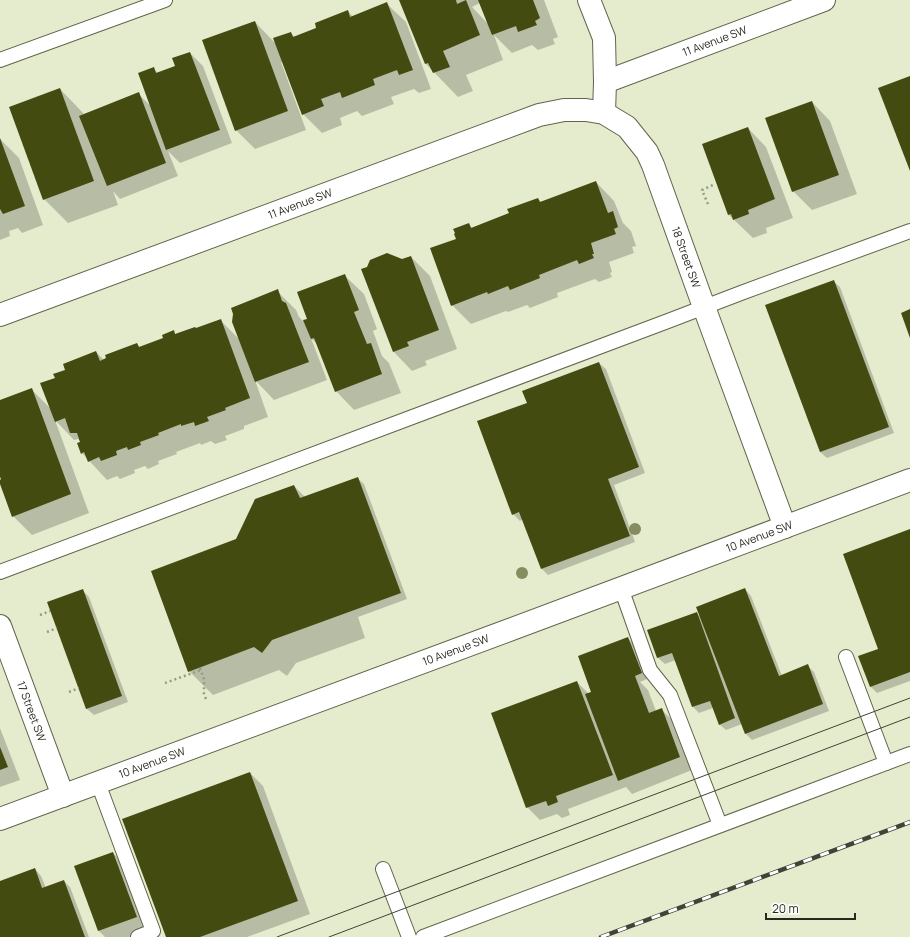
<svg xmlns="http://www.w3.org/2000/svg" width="910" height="937" font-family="Manrope,sans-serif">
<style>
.shadow{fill:#0003;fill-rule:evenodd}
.building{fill:#444b11}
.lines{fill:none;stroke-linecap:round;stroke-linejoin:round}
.lane-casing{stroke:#60654b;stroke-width:16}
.street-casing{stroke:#60654b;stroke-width:24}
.secondary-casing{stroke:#60654b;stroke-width:24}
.path{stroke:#969b85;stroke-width:2.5;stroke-dasharray:2 3;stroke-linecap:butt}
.lane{stroke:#fff;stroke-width:14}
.street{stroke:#fff;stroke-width:22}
.secondary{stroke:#fff;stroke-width:22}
.tram{stroke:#414336;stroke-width:1}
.rail-casing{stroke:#414336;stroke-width:4.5}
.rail{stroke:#fff;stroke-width:3;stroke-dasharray:9;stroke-linecap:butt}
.tree{fill:#858c5d}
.labels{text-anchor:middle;stroke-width:4;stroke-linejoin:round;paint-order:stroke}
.street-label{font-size:11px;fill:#27291e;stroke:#fff}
</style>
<rect width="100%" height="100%" fill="#e5ecce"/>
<g class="shadow">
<path d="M400,0H544L558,37L553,39L555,44L538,50L532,45L512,53L494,35L503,60L466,75L473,91L458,97L426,64ZM480,3L489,25L473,8L472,7Z"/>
<path d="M387,4L406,22L431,89L419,93L414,89L391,97L394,104L362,116L357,111L340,118L342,125L322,133L303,114L283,62H281L306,130L255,149L236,130L255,22L276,44L290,33L295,37L318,28L348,11L353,17Z"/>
<path d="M190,53L203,66L232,143L180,163L168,151L178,176L120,199L113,191L118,205L68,223L44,199L60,89L84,114L138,94L151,106L153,68L158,73L176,66Z"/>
<path d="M812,102L830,121L857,194L812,210L793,191Z"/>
<path d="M748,128L766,147L793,218L766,228L767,233L753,238L729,215L703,145Z"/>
<path d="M0,139L19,158L43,225L22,233L18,228L9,231L10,236L0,240Z"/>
<path d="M596,182L614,201L623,223L631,231L636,246L632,247L634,253L609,262L612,272L610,273L612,277L599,282L595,279L557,293L558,297L530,308L527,305L508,312L506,311L471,324L452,305L457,239L469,224L472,228L510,214L538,199L541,202Z"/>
<path d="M411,257L430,276L457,349L425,361L427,365L412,371L394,352L368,268L402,260Z"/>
<path d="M345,276L364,294L377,329L373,331L382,356L389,363L401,393L354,410L336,391L318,345L311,338L327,380L274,400L255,380L268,417L244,426V429L225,436L227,440L215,444L211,441L201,445L200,443L176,452L177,454L158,461L159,464L148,469L145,466L134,470L135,473L120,479L117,476L107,480L82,453V443L78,439L74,440L55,420L89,513L32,535L13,516L0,481L2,480L0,474V401L31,389L51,409L56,379L66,371L96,352L104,360L137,344L140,348L164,339L173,332L176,335L220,320L240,340L277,291L296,310L299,317L303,321L309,320Z"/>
<path d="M833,281L840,287L894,433L827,458L820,452L766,306Z"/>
<path d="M599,363L606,369L645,473L614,485L635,542L548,575L542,569L523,519L520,521L513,514L528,403Z"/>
<path d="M357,478L364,484L407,599L358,617L365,638L296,663L287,676L279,670L213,695L189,671L236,540L294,486L305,497Z"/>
<path d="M910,530V681L877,693L871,687L879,649Z"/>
<path d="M745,589L751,596L782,676L808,666L814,672L829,711L752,740L746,734L742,724L726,730L719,724L713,708L699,713L693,707L676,660L665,664L658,658L648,630L696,613L702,618Z"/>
<path d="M83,591L89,597L128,702L94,715L87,709L48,603Z"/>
<path d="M628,638L634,645L647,679L640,682L648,690L656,711L661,709L674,722L692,770L632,794L626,787L568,809L570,815L562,818L557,814L540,820L527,807L577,682L589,694L593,693Z"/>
<path d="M0,728L20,780L0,787Z"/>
<path d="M250,773L263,786L310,914L247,937H167Z"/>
<path d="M113,853L126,866L149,930L129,937H105L98,930Z"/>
<path d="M35,869L41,876L46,888L64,881L70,887L89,937H0V882Z"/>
</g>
<g class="building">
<path d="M399,0H456L457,4L466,0L480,35L443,51L450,67L433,73L428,63L425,64Z"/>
<path d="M478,0H533L540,18L535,21L537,25L518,32L516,26L492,35Z"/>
<path d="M387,2L413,70L399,75L397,70L373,79L375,85L342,98L340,92L321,99L324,106L302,115L273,38L291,32L293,37L316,28L315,23L348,10L350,17Z"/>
<path d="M255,21L288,111L235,131L202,40Z"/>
<path d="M190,52L220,130L166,150L138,73L154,67L156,73L175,66L172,58Z"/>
<path d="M910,76V171L878,88Z"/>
<path d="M60,88L94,181L43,200L9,107Z"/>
<path d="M139,92L166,163L107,186L79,116Z"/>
<path d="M812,101L839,175L792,192L765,118Z"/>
<path d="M748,127L775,199L748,210L749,214L733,220L731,214L728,215L702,144Z"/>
<path d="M0,138L25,206L3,214L0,209Z"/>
<path d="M596,181L608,213L613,211L618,227L614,229L616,234L591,243L594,254H592L594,258L579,264L577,260L539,275L540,278L510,290L508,286L488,294L487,292L451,306L430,248L456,239L454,234L455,233L453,229L469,223L471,228L509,213L507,209L538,198L540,202Z"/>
<path d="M387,253L402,259L411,256L439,330L407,342L409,346L393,352L361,269L367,267L370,260Z"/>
<path d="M345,274L359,310L354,312L367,344L371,343L382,374L335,392L314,338L311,339L303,320L307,319L297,292Z"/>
<path d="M834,280L889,427L820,452L765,305Z"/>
<path d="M278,289L282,301L286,303L309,362L255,382L232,322L233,314L231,308Z"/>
<path d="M910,309V338L901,313Z"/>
<path d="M221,319L250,398L225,408L226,410L207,417L209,421L195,426L194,422L181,426V424L158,433L159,435L140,442L141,445L128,450L127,447L116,451L117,455L101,461L99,457L88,462L84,452L81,454L77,443L80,442L77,433H70L65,418L55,422L40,383L55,378L53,374L65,370L63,364L96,351L100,361L106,358L105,355L137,343L139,347L163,338L162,335L174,330L175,334L195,327L196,328Z"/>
<path d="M599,362L639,467L608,479L630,536L541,569L519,512L512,515L477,421L527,403L522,391Z"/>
<path d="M32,388L71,494L12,517L0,484V480L1,479L0,477V400Z"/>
<path d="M358,477L401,593L272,640L262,653L254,647L188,672L151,571L236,539L255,499L294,485L300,498Z"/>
<path d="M910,529V672L870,687L858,656L878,649L843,554Z"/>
<path d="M745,588L779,676L808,664L823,704L745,734L696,607Z"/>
<path d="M83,589L122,696L86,709L47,602Z"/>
<path d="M697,612L735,718L719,725L710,701L692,707L672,653L657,658L647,630Z"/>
<path d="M628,637L642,673L635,676L649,713L662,708L680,757L618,781L585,694L591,692L578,656Z"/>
<path d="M577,681L613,775L556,796L558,802L548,806L546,801L526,808L491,713Z"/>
<path d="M0,747L8,767L0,770Z"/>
<path d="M250,772L298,901L200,937H166L122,819Z"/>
<path d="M113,852L137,917L98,931L74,866Z"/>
<path d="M35,868L42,888L64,880L85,937H0V881Z"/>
</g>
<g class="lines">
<g class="lane-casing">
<g id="lane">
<path d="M0,60L165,0"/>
<path d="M0,572L668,321L741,293L910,231"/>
<path d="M621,588L650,670L670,695L720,825"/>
<path d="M846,657L886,763"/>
<path d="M98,783L153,931L138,937"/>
<path d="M383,869L409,937"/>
<path d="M423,937L910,754"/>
</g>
</g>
<g class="street-casing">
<g id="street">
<path d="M589,0L604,38L605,82L604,113"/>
<path id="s1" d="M605,82L824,0"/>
<path id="s2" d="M0,626L63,796"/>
</g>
</g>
<g class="secondary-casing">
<g id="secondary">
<path id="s3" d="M0,315L539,115L564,110H586L604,113L627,127L647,152L653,165L704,307L785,527"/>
<path id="s4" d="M0,819L512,629L910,480"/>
</g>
</g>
<g class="path">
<path d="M708,204L702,190L713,185"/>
<path d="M40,615L50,611"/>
<path d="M47,632L57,628"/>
<path d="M200,668L204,679V694L206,699"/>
<path d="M165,683L201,670"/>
<path d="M69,692L79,688"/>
</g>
<use href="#lane" class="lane"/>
<use href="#street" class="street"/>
<use href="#secondary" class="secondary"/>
<g class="tram">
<path d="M277,937L910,698"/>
<path d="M329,937L910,717"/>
</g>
<g class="rail-casing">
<path id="rail" d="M601,937L910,822"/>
</g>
<use href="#rail" class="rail"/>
</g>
<g class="tree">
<circle cx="635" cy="529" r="6"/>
<circle cx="522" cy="573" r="6"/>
</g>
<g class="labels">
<g class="street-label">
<text dy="4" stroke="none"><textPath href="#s1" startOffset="117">11 Avenue SW</textPath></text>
<text dy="4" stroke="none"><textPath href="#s3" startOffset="320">11 Avenue SW</textPath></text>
<text dy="4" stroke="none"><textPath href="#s3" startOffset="812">18 Street SW</textPath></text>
<text dy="4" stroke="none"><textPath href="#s4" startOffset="810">10 Avenue SW</textPath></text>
<text dy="4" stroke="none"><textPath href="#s4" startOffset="486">10 Avenue SW</textPath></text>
<text dy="4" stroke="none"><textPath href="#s2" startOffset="91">17 Street SW</textPath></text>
<text dy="4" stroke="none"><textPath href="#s4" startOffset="162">10 Avenue SW</textPath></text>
</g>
</g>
<path d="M766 913v6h89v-6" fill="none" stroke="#27291e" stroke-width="2"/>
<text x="772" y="913" font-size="12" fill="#27291e" stroke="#ffffff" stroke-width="3" paint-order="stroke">20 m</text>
</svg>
